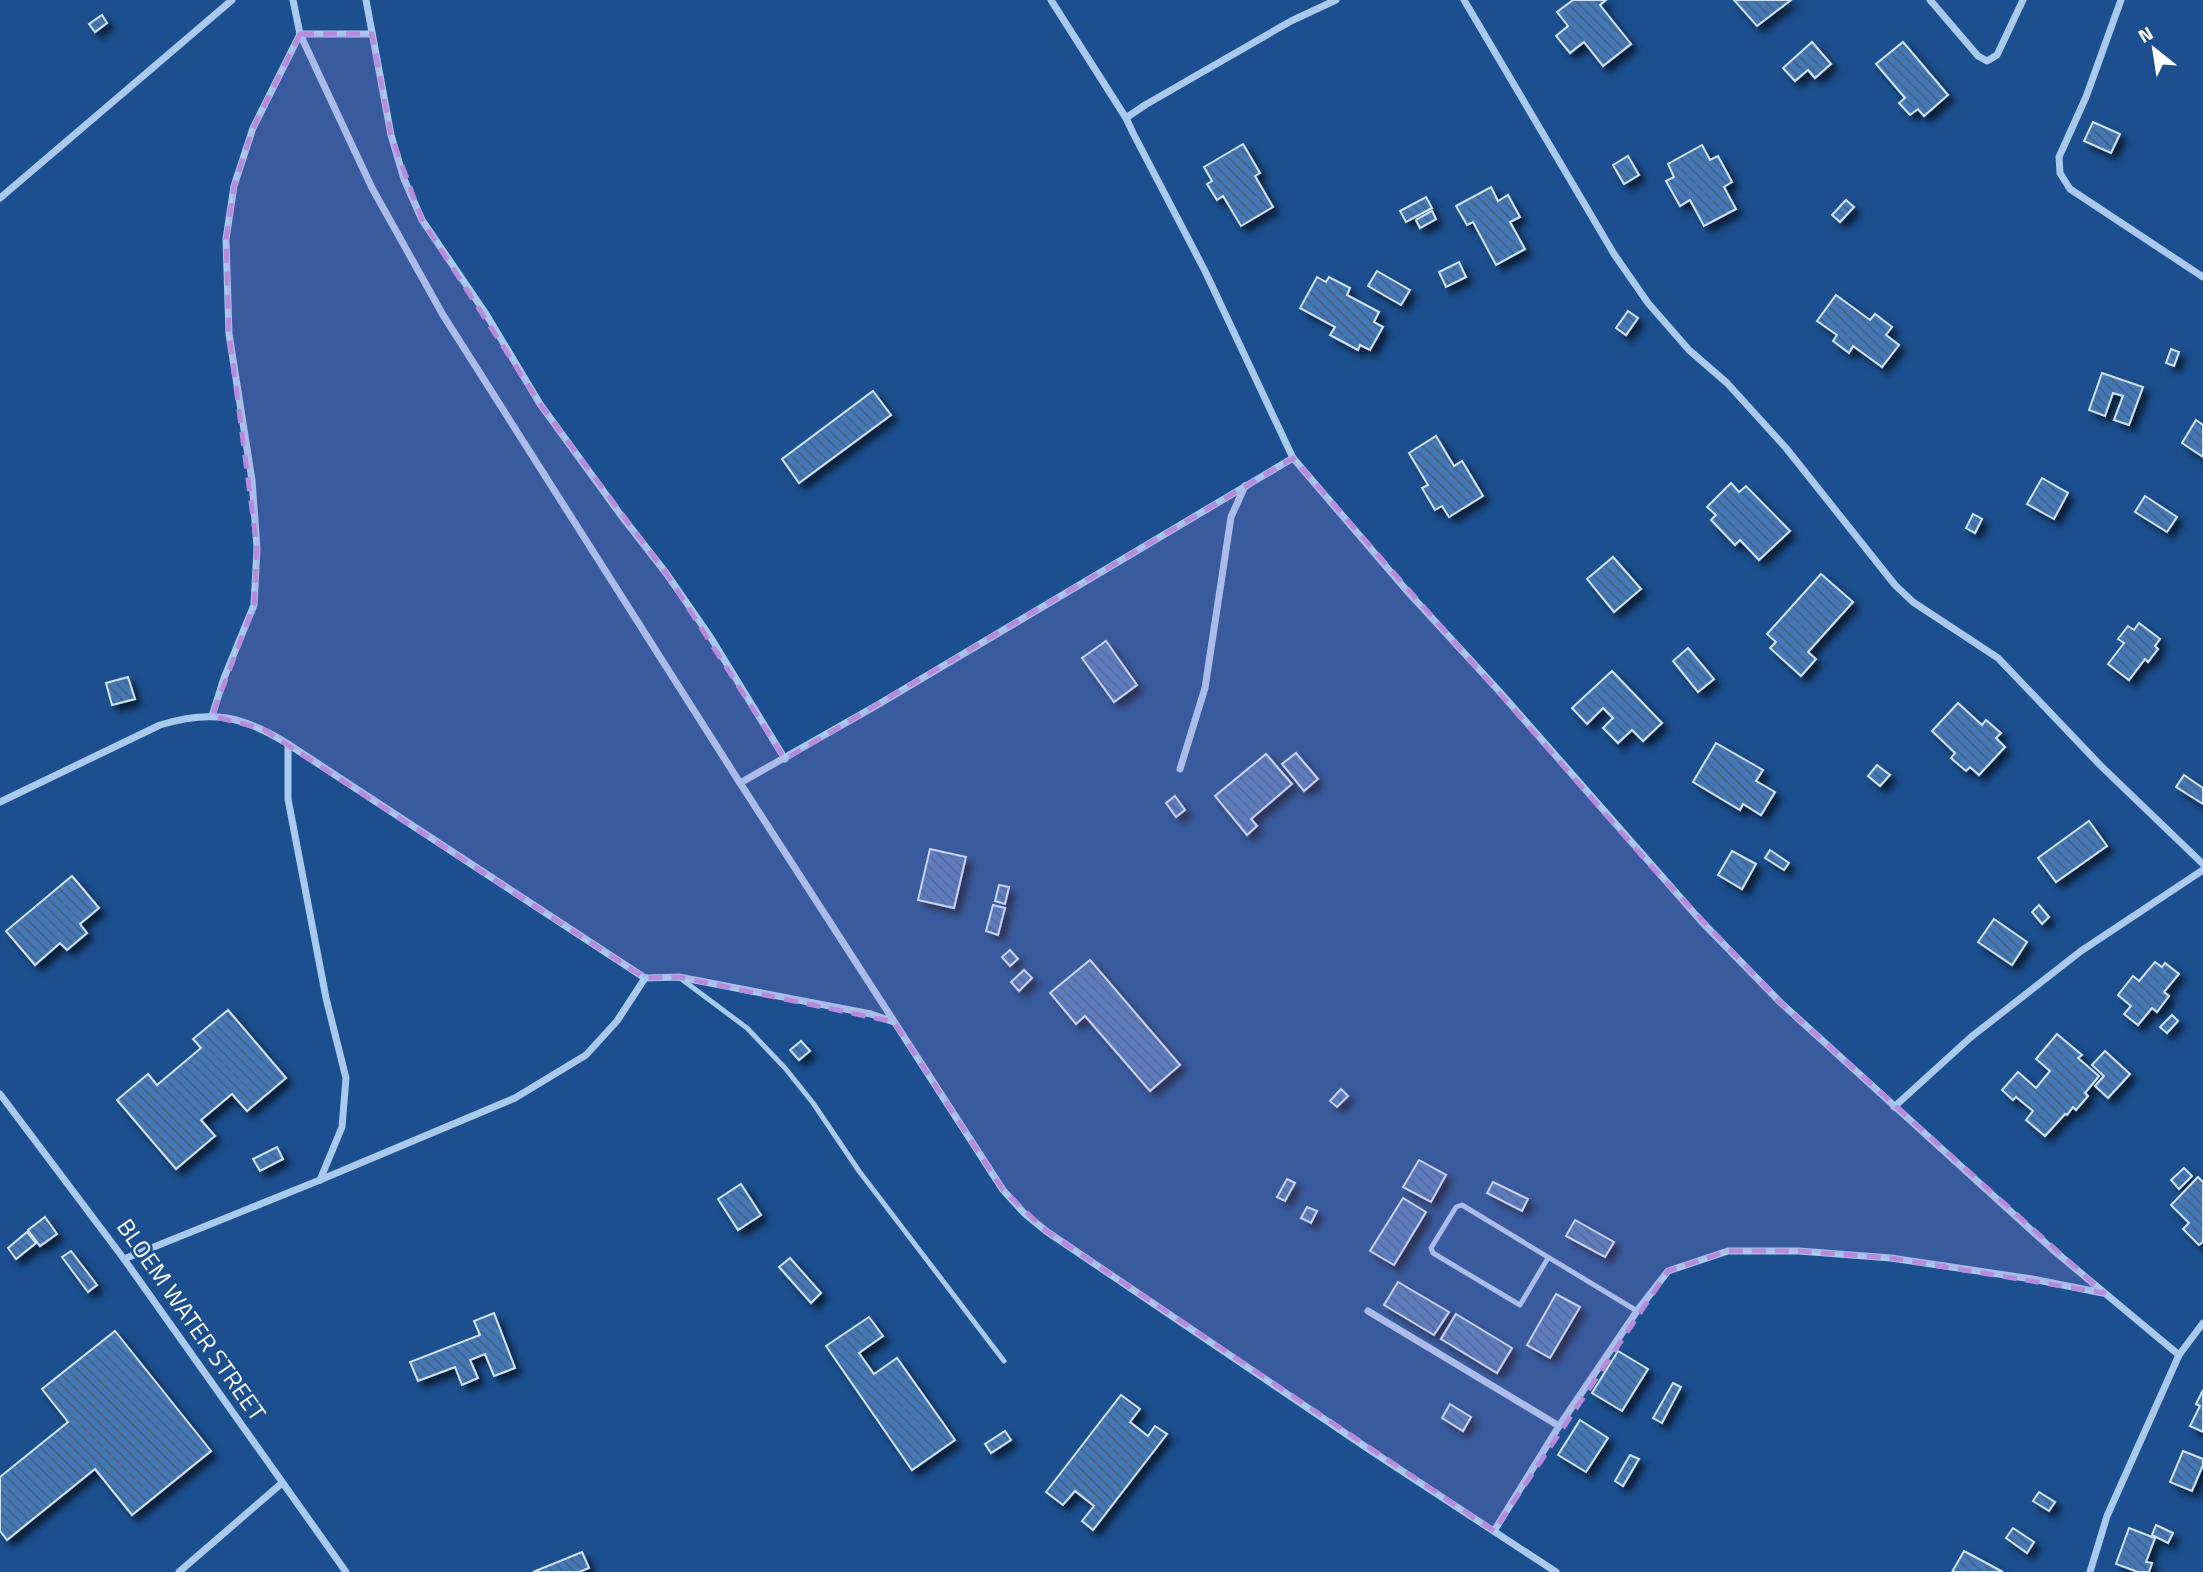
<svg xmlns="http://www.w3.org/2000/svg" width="2203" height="1572" font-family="'Titillium Web',sans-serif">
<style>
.building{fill:url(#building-back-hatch);stroke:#cfe3fa;stroke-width:2;filter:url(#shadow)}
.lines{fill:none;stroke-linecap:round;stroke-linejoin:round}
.lane{stroke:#a9c9ee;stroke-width:5}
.street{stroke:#a9c9ee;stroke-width:7}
.marked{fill:#b68bdc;fill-opacity:0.2;stroke:#b68bdc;stroke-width:5;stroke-dasharray:14 9;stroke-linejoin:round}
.labels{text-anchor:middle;stroke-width:5;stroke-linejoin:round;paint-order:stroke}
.street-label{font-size:24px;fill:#fff;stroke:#1b4f8f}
</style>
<defs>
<pattern id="building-back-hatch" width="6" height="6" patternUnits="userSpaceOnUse" patternTransform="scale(1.75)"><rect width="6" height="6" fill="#4478b7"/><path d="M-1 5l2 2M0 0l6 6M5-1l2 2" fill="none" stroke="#486282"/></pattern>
<filter id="shadow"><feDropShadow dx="6" dy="6" stdDeviation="3.5" flood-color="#0009"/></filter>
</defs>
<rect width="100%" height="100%" fill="#1b4f8f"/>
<g class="building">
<path d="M1573,0H1606L1600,5L1631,44L1603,66L1584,42L1570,53L1556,36L1568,26L1557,12Z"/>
<path d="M1734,0H1791L1757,26Z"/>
<path d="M102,15L107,23L95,32L89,24Z"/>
<path d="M1812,42L1831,64L1815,78L1808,70L1795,81L1783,68Z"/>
<path d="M1903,42L1948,95L1924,116L1918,109L1910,115L1899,103L1905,98L1876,64Z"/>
<path d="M2093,122L2120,134L2111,153L2084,141Z"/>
<path d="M1243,144L1260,173L1255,176L1273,207L1241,226L1223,196L1217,200L1207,184L1212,181L1204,167Z"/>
<path d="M1702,145L1710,160L1718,156L1732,182L1724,187L1736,209L1704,226L1690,200L1680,206L1666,181L1674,177L1668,164Z"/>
<path d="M1628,156L1639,175L1624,184L1613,165Z"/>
<path d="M1491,187L1498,201L1508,195L1520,217L1510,222L1525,249L1496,265L1473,222L1467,225L1456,206Z"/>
<path d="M1426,197L1432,208L1406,222L1400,211Z"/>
<path d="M1846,200L1854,207L1840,222L1832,215Z"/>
<path d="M1432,211L1436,219L1420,228L1416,220Z"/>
<path d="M1459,262L1466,277L1446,287L1439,272Z"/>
<path d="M1377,271L1410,290L1401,305L1368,286Z"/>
<path d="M1317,277L1326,282L1329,277L1350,288L1347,295L1379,312L1374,322L1383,327L1370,350L1360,345L1358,350L1330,335L1335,327L1300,308Z"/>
<path d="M1836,295L1870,320L1875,314L1892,327L1886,335L1899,345L1882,367L1853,346L1849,353L1833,341L1837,335L1817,321Z"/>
<path d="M1628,311L1638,318L1626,335L1616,328Z"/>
<path d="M2171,349L2179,352L2174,366L2166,363Z"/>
<path d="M2102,373L2143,387L2129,425L2114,420L2123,396L2113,393L2105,416L2089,410Z"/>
<path d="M873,391L891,415L799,483L782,459Z"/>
<path d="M2196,420L2203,425V457L2182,443Z"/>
<path d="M1436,436L1454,466L1462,461L1483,496L1449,517L1442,506L1435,510L1422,488L1428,485L1409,453Z"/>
<path d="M2042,478L2068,493L2054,519L2027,504Z"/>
<path d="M1731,483L1739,492L1746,486L1790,531L1759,560L1740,540L1735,545L1711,520L1716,515L1707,507Z"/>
<path d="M2145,496L2177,517L2167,532L2135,512Z"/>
<path d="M1973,514L1982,519L1975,533L1966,528Z"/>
<path d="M1613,557L1641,589L1614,612L1587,579Z"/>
<path d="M1821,574L1853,602L1808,652L1816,659L1801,676L1770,648L1776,642L1767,634Z"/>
<path d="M2139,623L2160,639L2155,646L2158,649L2148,662L2145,659L2129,680L2108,664L2124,643L2118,639L2128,626L2134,630Z"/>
<path d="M1106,641L1137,685L1114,702L1082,658Z"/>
<path d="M1688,648L1714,679L1698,692L1673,661Z"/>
<path d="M1612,671L1662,723L1643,741L1632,730L1618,743L1603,728L1613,718L1603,708L1587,724L1572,708Z"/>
<path d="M128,677L135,699L112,705L106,683Z"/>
<path d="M1958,703L1982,725L1986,720L2001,733L1996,738L2005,747L1979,775L1970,767L1966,771L1951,758L1955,753L1932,731Z"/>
<path d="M1716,743L1763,770L1756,781L1775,792L1761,815L1743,804L1740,810L1693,782Z"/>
<path d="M1296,753L1318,779L1304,791L1282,764Z"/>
<path d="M1266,754L1292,784L1251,819L1257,826L1247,835L1215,796Z"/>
<path d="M1877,765L1890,775L1880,786L1868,776Z"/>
<path d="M2184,775L2203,788V804L2176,787Z"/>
<path d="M1175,796L1185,810L1176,817L1166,803Z"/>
<path d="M2089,821L2107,846L2056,882L2038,858Z"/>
<path d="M930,849L966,857L954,908L918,900Z"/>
<path d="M1770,850L1789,863L1784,870L1765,858Z"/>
<path d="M1732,851L1756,864L1742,889L1718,875Z"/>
<path d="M72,876L99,908L80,924L87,933L67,950L60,943L35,965L6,931Z"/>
<path d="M999,885L1009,887L1005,904L995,901Z"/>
<path d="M993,905L1005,908L998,935L986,931Z"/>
<path d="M2039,905L2049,917L2042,924L2032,912Z"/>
<path d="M1994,919L2027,942L2012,965L1978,942Z"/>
<path d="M1010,950L1018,959L1010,966L1002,957Z"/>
<path d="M1090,960L1180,1065L1150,1091L1085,1016L1076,1024L1050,993Z"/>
<path d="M2155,962L2162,967L2165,963L2179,974L2164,992L2169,996L2157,1012L2152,1008L2138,1025L2124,1014L2131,1006L2118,995L2133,976L2139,981Z"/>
<path d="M1024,970L1032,978L1019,991L1011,982Z"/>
<path d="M228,1010L286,1078L247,1111L232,1094L201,1120L215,1136L176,1169L117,1100L148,1074L157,1085L201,1048L193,1039Z"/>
<path d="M2172,1015L2178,1021L2167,1033L2160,1027Z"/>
<path d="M2057,1034L2082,1055L2078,1058L2099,1076L2085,1093L2088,1096L2076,1110L2073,1107L2067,1115L2065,1114L2045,1136L2026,1120L2033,1111L2016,1097L2013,1100L2002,1090L2018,1072L2036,1088L2050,1071L2036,1059Z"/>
<path d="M801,1041L810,1051L799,1060L790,1050Z"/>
<path d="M2105,1051L2130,1074L2108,1098L2095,1086L2104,1076L2092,1065Z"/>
<path d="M1341,1089L1348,1096L1337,1107L1330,1101Z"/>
<path d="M277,1147L283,1159L260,1171L253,1159Z"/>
<path d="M1419,1160L1446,1175L1431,1202L1403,1187Z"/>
<path d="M2184,1168L2192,1176L2179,1189L2171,1180Z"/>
<path d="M2198,1177L2203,1182V1242L2199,1245L2183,1229L2189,1223L2171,1205Z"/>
<path d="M1287,1179L1295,1183L1285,1201L1277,1197Z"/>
<path d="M1493,1182L1528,1199L1522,1211L1487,1193Z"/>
<path d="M741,1184L761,1215L738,1230L718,1199Z"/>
<path d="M1403,1198L1426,1212L1394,1265L1370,1251Z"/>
<path d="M1307,1207L1317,1211L1311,1223L1301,1218Z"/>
<path d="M45,1217L57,1234L40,1246L28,1230Z"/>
<path d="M1575,1220L1614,1242L1605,1257L1566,1236Z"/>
<path d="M27,1232L36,1243L16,1259L8,1248Z"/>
<path d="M71,1251L97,1285L88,1292L62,1257Z"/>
<path d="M790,1258L821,1293L811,1303L779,1267Z"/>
<path d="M1398,1282L1449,1312L1434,1335L1384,1305Z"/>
<path d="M1556,1294L1580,1307L1550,1358L1527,1345Z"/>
<path d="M494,1313L515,1368L494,1376L485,1354L470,1360L478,1378L462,1385L455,1367L418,1381L410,1362L480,1335L474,1321Z"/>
<path d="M1456,1314L1512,1348L1497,1373L1441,1339Z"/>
<path d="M869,1317L883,1336L859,1353L874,1374L897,1358L955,1440L912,1470L826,1346Z"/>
<path d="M115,1331L211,1451L132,1515L95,1469L7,1540L0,1531V1477L68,1422L42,1389Z"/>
<path d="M1618,1351L1648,1369L1622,1411L1592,1393Z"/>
<path d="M1673,1383L1681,1387L1662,1423L1653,1418Z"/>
<path d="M2203,1390V1432L2190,1426L2200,1406L2196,1404Z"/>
<path d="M1121,1395L1140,1409L1130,1422L1148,1436L1155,1426L1167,1434L1093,1530L1082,1521L1094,1506L1075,1491L1063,1505L1046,1492Z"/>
<path d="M1450,1404L1471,1417L1463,1431L1442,1418Z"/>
<path d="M1580,1420L1608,1438L1586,1472L1558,1455Z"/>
<path d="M1005,1431L1011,1440L991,1453L985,1444Z"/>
<path d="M2183,1451L2203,1459V1465L2192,1491L2170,1482Z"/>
<path d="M1630,1455L1639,1459L1623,1486L1615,1481Z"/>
<path d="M2039,1492L2055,1502L2049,1511L2033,1501Z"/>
<path d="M2156,1525L2173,1533L2168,1543L2152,1535Z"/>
<path d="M2013,1528L2034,1542L2027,1553L2006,1538Z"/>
<path d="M2129,1528L2155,1538L2146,1562L2152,1563L2149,1572H2138L2116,1564Z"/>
<path d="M1964,1551L2003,1572H1952Z"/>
<path d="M582,1552L589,1568L579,1572H533Z"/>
</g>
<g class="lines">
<g class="lane">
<path d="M680,978L747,1028L785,1068L813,1103L859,1171L1004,1361"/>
<path d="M1548,1258L1520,1305L1433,1253L1431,1248L1456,1207L1462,1205L1637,1311"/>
</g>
<g class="street">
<path d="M293,0L300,34L372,188L443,315L740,783L1003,1190L1024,1213L1046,1231L1370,1450L1556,1572"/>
<path d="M366,0L391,135L404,179L422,220L486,314L540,404L620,514L666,573L711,638L785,759"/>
<path d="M1051,0L1126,118"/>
<path d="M1336,0L1291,21L1145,105L1126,118L1133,133L1205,271L1293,458L1407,591L1499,691L1701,921L1781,1003L2052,1249L2179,1355L2107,1516L2090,1572"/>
<path d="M1464,0L1614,254L1648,303L1689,350L1727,383L1786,448L1895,585L1913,602L1998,658L2100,765L2203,864"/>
<path d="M1930,0L1978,56L1987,61L1997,55L2023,0"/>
<path d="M2121,0L2086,97L2059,157L2060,173L2070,189L2203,277"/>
<path d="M300,34H372"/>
<path d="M0,198L232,0"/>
<path d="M212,716L224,678L254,605L257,548L252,480L229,334L226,239L234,186L253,128L300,34"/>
<path d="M288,744V799L326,998L346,1078L342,1127L320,1180"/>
<path d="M1180,769L1205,688L1231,517L1245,486"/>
<path d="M740,783L879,704L1293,458"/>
<path d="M0,802L160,725C212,709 243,716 288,744L645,978L679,977L871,1014L894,1022"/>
<path d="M0,1094L124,1259L346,1572"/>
<path d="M1894,1107L1971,1037L2081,951L2203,870"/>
<path d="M124,1259L320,1180L515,1098L586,1055L617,1021L645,978"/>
<path d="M1368,1311L1559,1426"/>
<path d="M2179,1355L2203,1323"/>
<path d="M1494,1531L1559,1426L1637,1311L1668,1271L1728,1251H1799L1891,1258L2032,1279L2103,1293"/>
<path d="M179,1572L282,1483"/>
</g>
</g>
<path class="marked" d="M300,34H372L391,135L422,220L540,404L666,573L785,759L1293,458L1652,867L1781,1003L2104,1293L1891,1258L1799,1251H1728L1668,1271L1494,1531L1046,1231L1003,1190L894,1022L679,977L645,978L263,729L212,716L254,605L257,548L229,334L226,239L234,186L253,128Z"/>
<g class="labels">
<g class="street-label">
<text transform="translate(191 1320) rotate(55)" y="8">BLOEM WATER STREET</text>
</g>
</g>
<g transform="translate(2154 49) rotate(330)" stroke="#1b4f8f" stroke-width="5" paint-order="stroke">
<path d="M0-5L12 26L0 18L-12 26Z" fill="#ffffff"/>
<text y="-10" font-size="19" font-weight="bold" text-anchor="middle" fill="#ffffff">N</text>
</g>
</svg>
